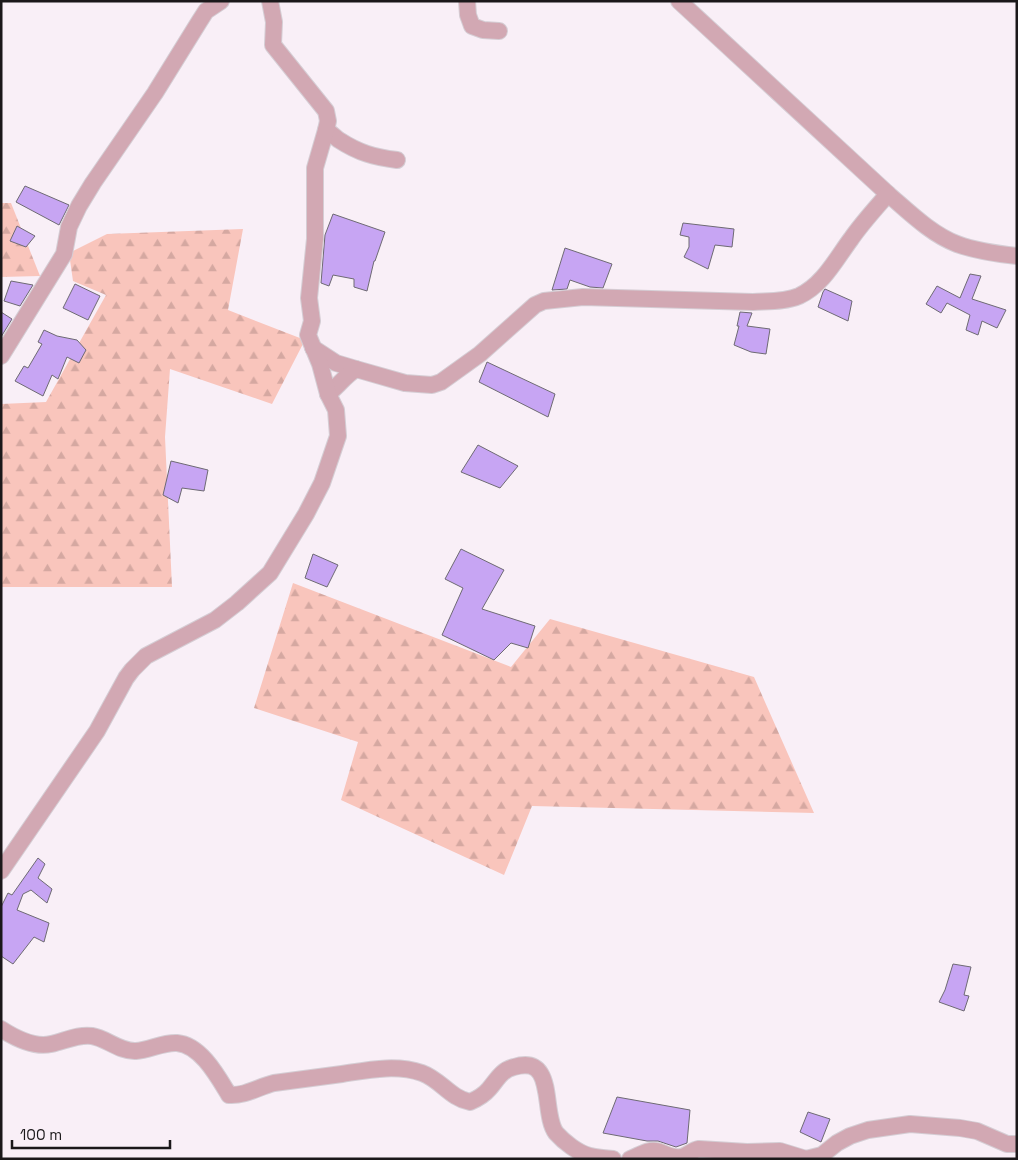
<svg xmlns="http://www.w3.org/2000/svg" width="1018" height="1160" font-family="'Space Grotesk',sans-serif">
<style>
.forest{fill:url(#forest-firs)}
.building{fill:#c7a5f3;stroke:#6e6a73}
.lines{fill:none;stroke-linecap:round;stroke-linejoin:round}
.minor-casing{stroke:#d5cdd4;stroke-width:18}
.minor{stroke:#d2a8b3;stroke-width:16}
</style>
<defs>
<pattern id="forest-firs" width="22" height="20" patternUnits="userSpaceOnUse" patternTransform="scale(1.25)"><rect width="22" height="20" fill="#f9c5bc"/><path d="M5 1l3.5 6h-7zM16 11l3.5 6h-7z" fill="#d5a8a1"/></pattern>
</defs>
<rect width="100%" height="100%" fill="#f9eff7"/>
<g class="forest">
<path d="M1,203H11L40,276L1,277Z"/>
<path d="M243,229L228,310L305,340L272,404L170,369L165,437L172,587H1V404L46,402L106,295L73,281L69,253L107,234Z"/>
<path d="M293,583L511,667L550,619L754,677L814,813L532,806L504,875L341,800L358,742L254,708Z"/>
</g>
<g class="building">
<path d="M25,186L69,205L59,225L16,202Z"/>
<path d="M333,214L385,232L375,261H374L367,291L354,287V279L333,275L329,286L321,283L325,235Z"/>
<path d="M683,223L734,229L732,247L715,245L708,269L684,257L689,247V237L680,235Z"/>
<path d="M17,226L35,236L26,247L10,241Z"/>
<path d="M565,248L612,264L603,288L590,287L570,280L567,289L552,290Z"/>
<path d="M970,274L981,276L972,299L1006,310L997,328L982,321L978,335L966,330L970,315L947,303L941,313L926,304L937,286L960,298Z"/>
<path d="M11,281L33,285L20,306L4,301Z"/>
<path d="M75,284L100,296L88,320L63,308Z"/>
<path d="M825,289L852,301L848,321L818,307L823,292Z"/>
<path d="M1,312L12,319L1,337Z"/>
<path d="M740,312L752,313L747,326L770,329L766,354L751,352L734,345L739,326H737Z"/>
<path d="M44,330L57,336L77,340L86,350L79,363L67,357L58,379L52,375L43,396L15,381L24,366L28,368L42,344L38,342Z"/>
<path d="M487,362L555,394L548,417L479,382Z"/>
<path d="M478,445L518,466L500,488L461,472Z"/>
<path d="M171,461L208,470L204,491L182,488L178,503L163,495Z"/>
<path d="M461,549L504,570L482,609L535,626L528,648L511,643L494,660L442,635L463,588L445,579Z"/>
<path d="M313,554L338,565L327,587L305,578Z"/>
<path d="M38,858L45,864L38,878L52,889L47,903L31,890L23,894L17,910L49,923L44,942L34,937L13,964L1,956V907L8,893L12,895Z"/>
<path d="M953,964L971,967L964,995L969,996L964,1011L939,1002L945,990Z"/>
<path d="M617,1097L690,1110L687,1143L676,1147L658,1141H647L603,1133Z"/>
<path d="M808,1112L830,1119L821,1142L800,1132Z"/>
</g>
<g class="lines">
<g class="minor-casing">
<g id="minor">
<path d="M467,1L468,15L472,26L483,30L499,31"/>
<path d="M679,1L888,194C909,212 931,234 957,244C976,251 997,254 1017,256"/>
<path d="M326,130C331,133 335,137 339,140C359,153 374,157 397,160"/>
<path d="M313,348L336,363L356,369L405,383L432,385L441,382L480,354L535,305L544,301L583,297L753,302C768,301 785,302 799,296C823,285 836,259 851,239C862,223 875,209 888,194"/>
<path d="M1,356L64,254L69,227L79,206L93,183L155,93L199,22L206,11L221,1"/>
<path d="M328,394C338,386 345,376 356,369"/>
<path d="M1,871L97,731L126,678L132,670L146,656L215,620L237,603L270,573L306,514L322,483L338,436L336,410L328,394L320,364L308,335L312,321L309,298L315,239V168L326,130L328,121L326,111L273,45L274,22L270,1"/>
<path d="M1,1029C15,1038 34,1048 51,1044C65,1041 78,1034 92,1036C106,1038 120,1052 136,1051C149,1050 164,1042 177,1043C201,1045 218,1077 229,1095C246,1096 258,1087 274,1083C297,1080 319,1077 342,1074C368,1070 396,1064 422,1073C441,1080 450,1098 470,1102C477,1099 484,1095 489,1089C497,1080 501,1070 514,1067C557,1054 541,1113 556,1133C564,1142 578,1153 590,1156C597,1158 606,1158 613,1159"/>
<path d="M630,1159C639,1156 647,1149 657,1151C665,1153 672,1159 681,1157C687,1156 692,1150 699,1149L747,1152L780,1151L806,1159"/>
<path d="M806,1159L822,1155L837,1143L850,1136L868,1130L910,1124L960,1128L977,1131L1007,1144H1017"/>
</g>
</g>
<use href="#minor" class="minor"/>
</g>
<rect width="1018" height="1160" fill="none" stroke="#1b181a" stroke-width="5"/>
<path d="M12 1140v8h158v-8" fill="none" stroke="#1b181a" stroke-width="2.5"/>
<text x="20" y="1140" font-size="15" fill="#1b181a" stroke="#f9eff7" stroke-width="4" paint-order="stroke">100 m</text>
</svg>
